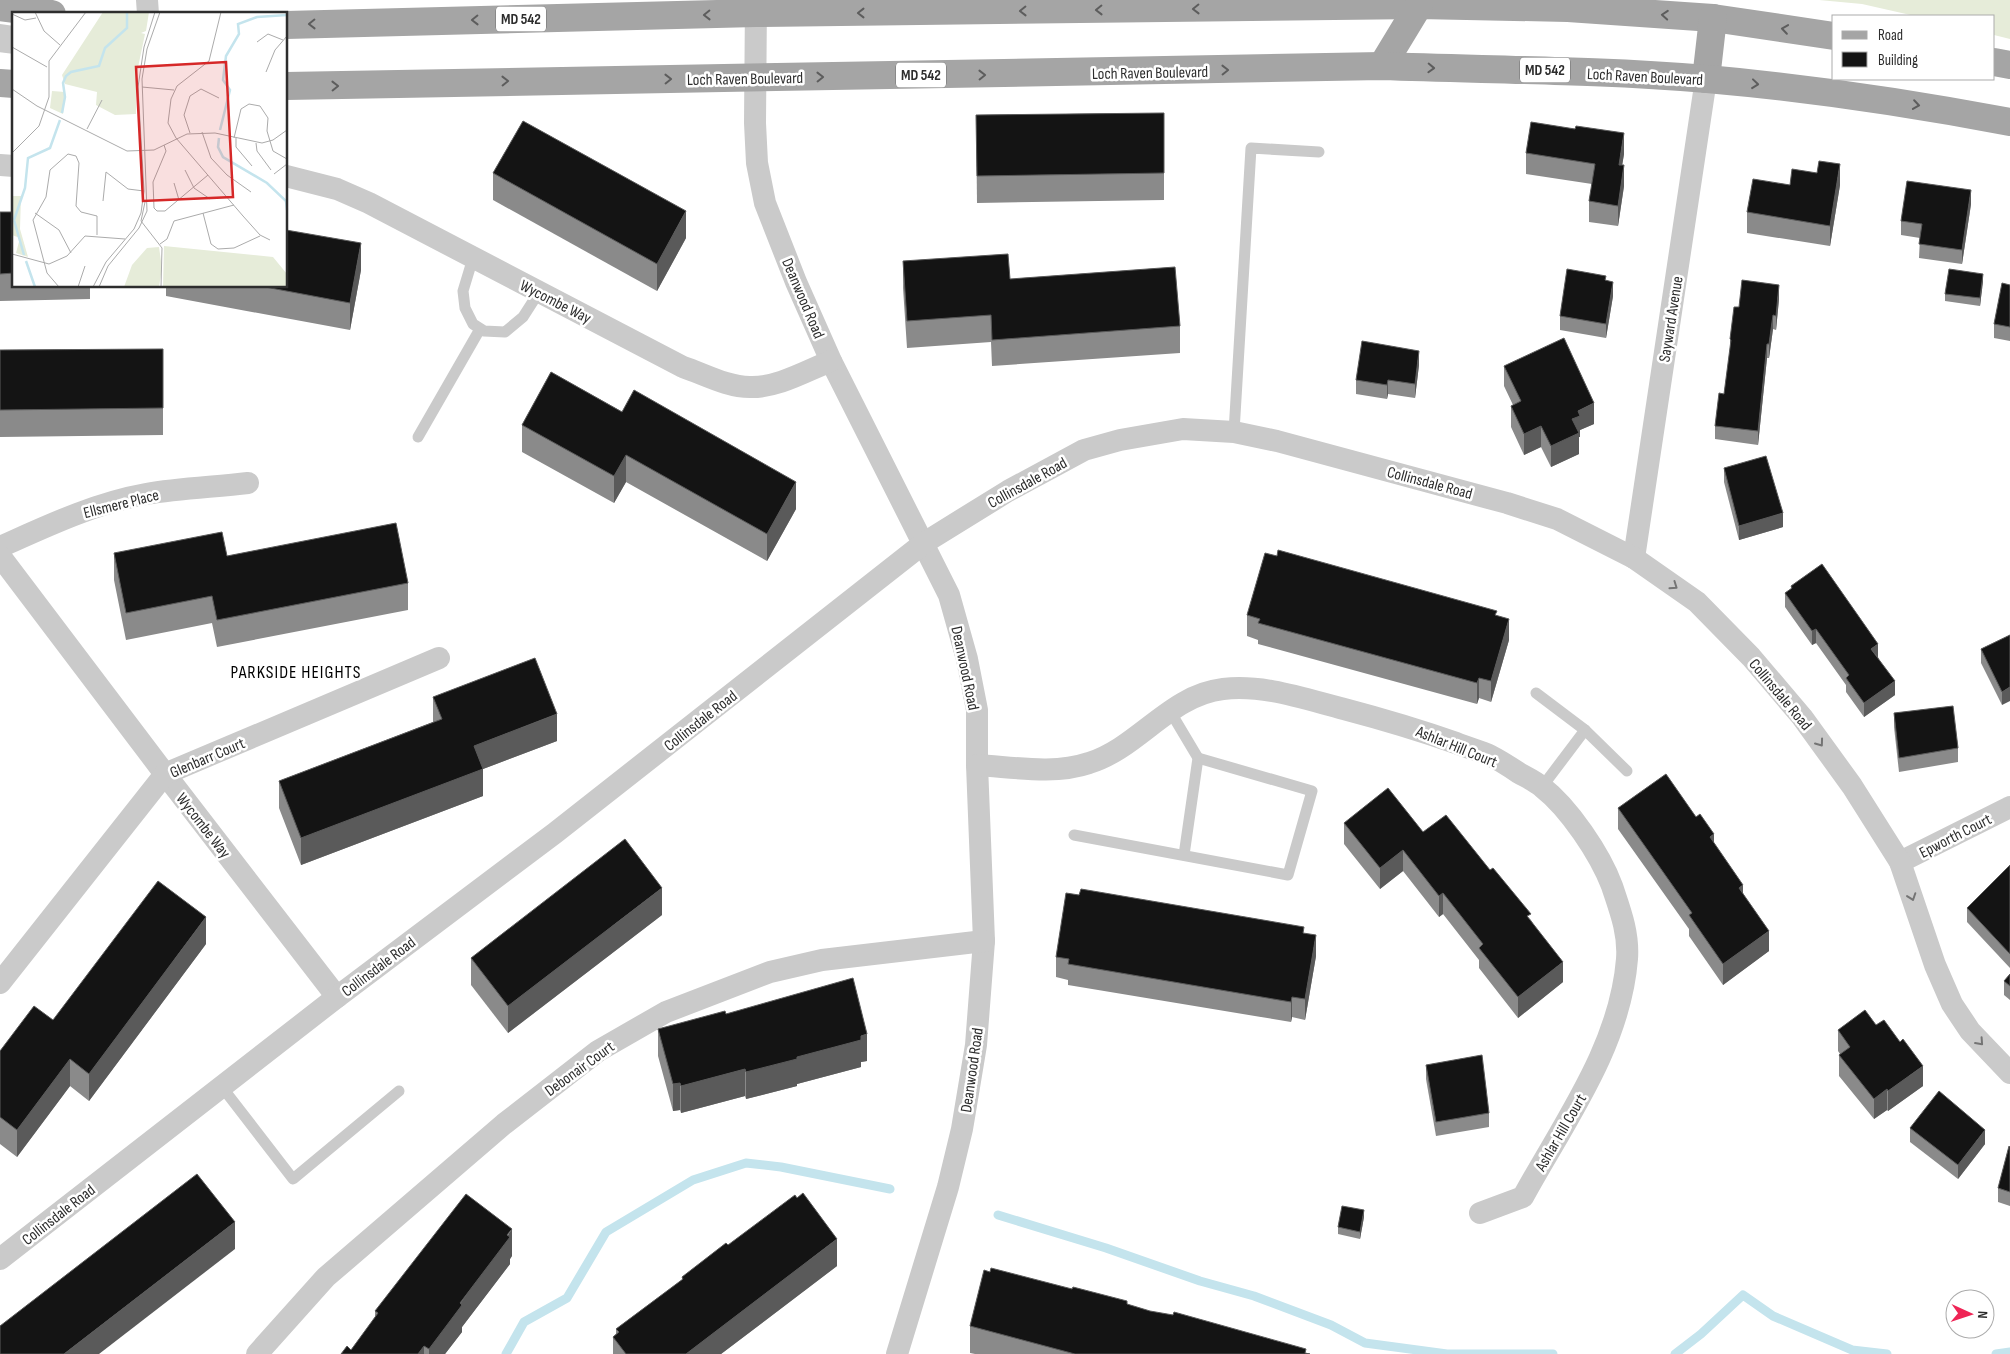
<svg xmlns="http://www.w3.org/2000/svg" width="2010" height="1354" font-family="'Sofia Sans Condensed',sans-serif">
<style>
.green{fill:#e6ecd9}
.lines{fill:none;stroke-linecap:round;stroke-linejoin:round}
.stream{stroke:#c4e4ed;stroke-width:9}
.service{stroke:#cacaca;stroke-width:11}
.minor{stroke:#cacaca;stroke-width:22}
.tertiary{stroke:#cacaca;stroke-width:28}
.primary{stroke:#a5a5a5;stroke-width:28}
.wall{fill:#8a8a8a}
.shaded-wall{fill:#5a5a5a}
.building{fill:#141414;stroke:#5a5a5a}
.oneway{stroke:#5d5d5d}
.oneway2{stroke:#747474}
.labels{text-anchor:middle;stroke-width:5;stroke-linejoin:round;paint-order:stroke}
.shield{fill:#fff;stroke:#6c6c6c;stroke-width:1}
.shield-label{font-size:15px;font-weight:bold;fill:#2d2d2d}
.street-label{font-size:16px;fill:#2d2d2d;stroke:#fff}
.neighbourhood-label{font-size:18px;letter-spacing:1px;fill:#000;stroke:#fff}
.inset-river{fill:none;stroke:#c4e4ed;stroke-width:2.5}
.inset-road{fill:none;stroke:#ababab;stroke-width:1}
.view{fill:#d62828;fill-opacity:0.15;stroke:#d62828;stroke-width:2.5}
.inset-edge{fill:none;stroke:#2d2d2d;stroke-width:2.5}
</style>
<rect width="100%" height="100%" fill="#fff"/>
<path class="green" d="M1819,0H2010V39L1994,35V16H1915L1862,4Z"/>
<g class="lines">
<g class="stream">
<path d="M998,1215L1106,1248L1200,1281L1254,1296L1331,1325L1365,1343L1447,1354H1553"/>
<path d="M506,1354L524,1322L567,1298L606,1232L693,1180L746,1163L781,1167L890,1189"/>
<path d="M1675,1354L1701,1334L1743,1295L1773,1316L1852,1350L1887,1354"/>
<path d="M1996,1354L2010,1352"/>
</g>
<g class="service">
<path d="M473,258L463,291L465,308L473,324L484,331L505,332L523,317L539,292"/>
<path d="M1234,432L1251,148L1319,152"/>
<path d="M418,437L480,329"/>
<path d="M1536,693L1585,730L1627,771"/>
<path d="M1170,711L1198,758L1184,855"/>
<path d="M1542,787L1585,730"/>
<path d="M1074,835L1288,875L1312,791L1198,758"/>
<path d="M222,1087L293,1179L399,1091"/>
</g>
<g class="minor">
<path d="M147,0L148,14"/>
<path d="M756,0L755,123L757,163L765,203L796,282L831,361L949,595L967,659L977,710V765L984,941L976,1045L962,1129L948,1187L897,1354"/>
<path d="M0,165L14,166"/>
<path d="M286,176L337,189L369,203L683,367C704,374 727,387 750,387C777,388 806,371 831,361"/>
<path d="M0,547C47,526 95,503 146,494C179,488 215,487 248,483"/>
<path d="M0,556L165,774L337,997"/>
<path d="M1634,558L1706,79"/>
<path d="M977,765C1013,767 1054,775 1089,763C1138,748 1170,695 1223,689C1263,684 1305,699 1344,709C1382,719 1419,730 1456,743C1468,748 1480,751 1491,756C1501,761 1510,767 1519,773C1526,777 1535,781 1542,787C1569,808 1600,854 1612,886C1620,910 1629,933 1627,959C1620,1047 1564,1122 1523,1197L1480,1213"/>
<path d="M1900,862L2010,807"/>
<path d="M0,983L165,774L439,658"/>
<path d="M0,1259L337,997L555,833L924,543L1008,491L1084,450L1120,440L1183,429L1234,432L1277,441L1507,503L1557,519L1634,558L1697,602L1751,657L1802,717L1852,786L1900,862L1935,965L1952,1004L1970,1031L2010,1073"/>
<path d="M257,1354L326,1277L504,1124L598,1051L666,1012L770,972L822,960L984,941"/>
</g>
<path class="tertiary" d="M0,38L14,40"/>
<g class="primary">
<path d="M0,7L52,14"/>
<path d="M286,25L756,13L1419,5L1568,8L1713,18L1834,36"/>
<path d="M1994,62L2010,65"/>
<path d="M1382,66L1419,5"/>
<path d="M1706,79L1713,18"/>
<path d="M0,83L14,84"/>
<path d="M286,86L1382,66C1491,70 1599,70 1707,79C1809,88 1910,103 2010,122"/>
</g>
</g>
<g class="wall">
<path d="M1164,113V200L977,203L976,115Z"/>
<path d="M1526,153L1624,154L1622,165L1624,186L1618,226L1589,222V201L1592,184L1526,174Z"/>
<path d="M493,173L686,238L657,291L493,200Z"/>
<path d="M1817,173L1840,185L1830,246L1747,233V212L1790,185Z"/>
<path d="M1971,204L1962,264L1919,258L1920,238L1901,235V221Z"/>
<path d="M0,212H14V286H90V299L0,301Z"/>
<path d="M903,261L1010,279L1180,326V353L992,366L991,342L907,348L903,288Z"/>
<path d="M361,270L350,330L166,296V286H286Z"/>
<path d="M1606,281L1613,296L1606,338L1560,330V316Z"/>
<path d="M1983,281L1980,306L1945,301V294Z"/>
<path d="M2010,285V341L1994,338V324Z"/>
<path d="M1779,299L1776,330L1773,329L1769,358H1767L1758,445L1715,439V426L1724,394L1730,351V339L1739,307Z"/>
<path d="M163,349V435L0,437V350Z"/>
<path d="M1419,365L1415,398L1388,394L1387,399L1356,394V380Z"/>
<path d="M1504,366L1594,424L1580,430V437H1579V454L1551,467L1541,447L1524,455L1511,427V406L1513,405L1504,386Z"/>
<path d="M551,372L796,509L767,561L626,482L614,503L522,452V425Z"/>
<path d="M1724,468L1783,527L1739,540L1724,482Z"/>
<path d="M114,553L227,556L408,583V610L217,647L212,623L126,640L114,580Z"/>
<path d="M1791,586L1878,657L1895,695L1864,717L1846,692V685L1816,643L1812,645L1785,607V593L1791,590Z"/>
<path d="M1247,615L1497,616L1509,640L1491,702L1479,698L1477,704L1258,644V640L1247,636Z"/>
<path d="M2010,635L2002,705L1981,663V649Z"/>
<path d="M433,697L557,741L483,769V796L301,865L279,808V781L433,722Z"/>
<path d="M1894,713L1958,748V762L1899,772L1894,727Z"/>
<path d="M1618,808L1714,844L1743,893L1769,951L1723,985L1689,936V929L1618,829Z"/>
<path d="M1344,823L1423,832L1531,920L1563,982L1518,1018L1479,968V960L1443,914L1439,917L1403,871L1380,889L1344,844Z"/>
<path d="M2010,865V968L1967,922V908Z"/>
<path d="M662,915L508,1033L471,985V958Z"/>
<path d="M1304,933L1316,956L1305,1020L1292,1017L1291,1022L1068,985V980L1056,977V957Z"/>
<path d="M206,944L89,1101L70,1086L17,1157L0,1144V1051L53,1020Z"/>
<path d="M2010,974V1000L2004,995V981Z"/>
<path d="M726,1014L867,1061L861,1062V1067L797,1084V1086L746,1099L745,1096L681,1113L680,1110L673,1111L658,1056V1029Z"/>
<path d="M1838,1030L1923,1086L1888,1111L1887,1110L1874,1119L1839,1076V1055L1840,1054L1838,1051Z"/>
<path d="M1426,1065L1489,1113V1127L1436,1136L1426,1079Z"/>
<path d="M1910,1128L1985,1144L1958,1179L1910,1142Z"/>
<path d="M2010,1147V1206L1998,1202V1188Z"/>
<path d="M1364,1217L1360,1239L1338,1234V1227Z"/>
<path d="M728,1245L837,1266L721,1354H613V1337L616,1334V1329L682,1280V1277Z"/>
<path d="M512,1256L510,1259V1264L462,1327V1332L445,1354H341L351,1350L375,1318V1311Z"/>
<path d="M1127,1305L1306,1353L1310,1354H975L970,1353V1326Z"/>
</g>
<g class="shaded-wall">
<path d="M1624,133V154L1619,185V165Z"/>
<path d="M1840,164V185L1830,246V226Z"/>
<path d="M1624,165V186L1618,226V206Z"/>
<path d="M1971,190V204L1962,264V250Z"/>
<path d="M686,211V238L657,291V264Z"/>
<path d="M361,243V270L350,330V303Z"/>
<path d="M1983,274V281L1980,306V298Z"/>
<path d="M1613,282V296L1606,338V324Z"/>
<path d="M1779,285V299L1776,330V316Z"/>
<path d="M1773,315V329L1769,358V344Z"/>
<path d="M1767,344V358L1758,445V431Z"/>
<path d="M1419,351V365L1415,398V384Z"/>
<path d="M1388,380V394L1387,399V385Z"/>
<path d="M1594,403V424L1580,430V437H1579V454L1551,467V446L1572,419L1578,411Z"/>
<path d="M1541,426V447L1524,455V434Z"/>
<path d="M626,455V482L614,503V476Z"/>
<path d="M796,482V509L767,561V534Z"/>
<path d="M1783,513V527L1739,540V526Z"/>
<path d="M1509,619V640L1491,702V681Z"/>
<path d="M1816,629V643L1812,645V631Z"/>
<path d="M1878,644V658L1871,649Z"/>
<path d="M1479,678V698L1477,704V683Z"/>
<path d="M1895,681V695L1864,717V703Z"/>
<path d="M2010,687V701L2002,705V692Z"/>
<path d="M557,714V741L483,769V796L301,865V838L474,746Z"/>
<path d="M1714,834V855L1710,837Z"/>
<path d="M1403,850V871L1380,889V868Z"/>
<path d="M1743,885V905L1739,888Z"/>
<path d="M662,888V915L508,1033V1006Z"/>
<path d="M1443,893V914L1439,917V896Z"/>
<path d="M206,917V944L89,1101V1074Z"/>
<path d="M1769,931V951L1723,985V964Z"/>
<path d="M1316,935V956L1305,1020V999Z"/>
<path d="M1563,962V982L1518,1018V997Z"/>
<path d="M1292,997V1017L1291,1022V1002Z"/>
<path d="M867,1034V1061L861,1062V1067L797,1084V1086L746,1099V1072Z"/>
<path d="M70,1059V1086L17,1157V1130Z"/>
<path d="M1923,1066V1086L1888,1111V1091Z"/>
<path d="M745,1069V1096L681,1113V1086Z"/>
<path d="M680,1083V1110L673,1111V1084Z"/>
<path d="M1887,1089V1110L1874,1119V1099Z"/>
<path d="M1985,1130V1144L1958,1179V1165Z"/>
<path d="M1364,1210V1217L1360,1239V1232Z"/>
<path d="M235,1222V1249L99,1354H64Z"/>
<path d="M512,1229V1256L510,1259V1264L462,1327V1332L445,1354H429V1349Z"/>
<path d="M837,1239V1266L721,1354H686Z"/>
<path d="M424,1346V1354H418Z"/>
</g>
<g class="building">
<path d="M1164,113V173L977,176L976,115Z"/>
<path d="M523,121L686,211L657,264L493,173Z"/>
<path d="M1531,122L1575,129L1576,126L1624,133L1619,165H1624L1618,206L1589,201L1595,164L1526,153Z"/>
<path d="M1819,161L1840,164L1830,226L1747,212L1753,179L1790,185L1792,169L1817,173Z"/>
<path d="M1907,181L1971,190L1962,250L1919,244L1922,224L1901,221Z"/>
<path d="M0,212H14V273L0,274Z"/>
<path d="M286,230L361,243L350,303L260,286H286Z"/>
<path d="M1008,254L1010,279L1175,267L1180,326L992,340L991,315L907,321L903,261Z"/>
<path d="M1567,269L1606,276L1605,280L1613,282L1606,324L1560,316Z"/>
<path d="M1949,269L1983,274L1980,298L1945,294Z"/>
<path d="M1742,280L1779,285L1776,316L1773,315L1769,344H1767L1758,431L1715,426L1719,393L1724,394L1731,340L1730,339L1734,307H1739Z"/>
<path d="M2002,283L2010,285V327L1994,324Z"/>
<path d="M1564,338L1594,403L1578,411L1580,416L1572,419L1579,433L1551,446L1541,426L1524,434L1511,406L1521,401L1504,366Z"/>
<path d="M1362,341L1419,351L1415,384L1388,380L1387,385L1356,380Z"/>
<path d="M163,349V408L0,410V350Z"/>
<path d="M551,372L622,412L634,390L796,482L767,534L626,455L614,476L522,425Z"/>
<path d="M1766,456L1783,513L1739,526L1724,468Z"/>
<path d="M396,523L408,583L217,620L212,596L126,613L114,553L222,532L227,556Z"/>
<path d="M1278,550L1497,611L1495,615L1509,619L1491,681L1479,678L1477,683L1258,623L1260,619L1247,615L1265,553L1277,556Z"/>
<path d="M1822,564L1878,644L1871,649L1895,681L1864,703L1846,678L1849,675L1816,629L1812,631L1785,593L1792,588L1791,586Z"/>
<path d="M2010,635V687L2002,692L1981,649Z"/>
<path d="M535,658L557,714L474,746L483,769L301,838L279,781L442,719L433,697Z"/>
<path d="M1953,706L1958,748L1899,758L1894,713Z"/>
<path d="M1666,774L1696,817L1700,814L1714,834L1710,837L1743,885L1739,888L1769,931L1723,964L1689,915L1692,913L1618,808Z"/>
<path d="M1388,788L1423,832L1446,815L1490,870L1493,868L1531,914L1527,916L1563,962L1518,997L1479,948L1483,944L1443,893L1439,896L1403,850L1380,868L1344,823Z"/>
<path d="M625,839L662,888L508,1006L471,958Z"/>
<path d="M2010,865V954L1967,908Z"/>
<path d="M158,881L206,917L89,1074L70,1059L17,1130L0,1117V1051L34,1006L53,1020Z"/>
<path d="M1081,889L1304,927L1303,933L1316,935L1305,999L1292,997L1291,1002L1068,964L1069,959L1056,957L1066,893L1079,895Z"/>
<path d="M2010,974V986L2004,981Z"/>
<path d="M853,978L867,1034L861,1036V1040L797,1057V1059L746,1072L745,1069L681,1086L680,1083L673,1084L658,1029L725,1011L726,1014Z"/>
<path d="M1865,1010L1876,1025L1884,1020L1900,1042L1903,1039L1923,1066L1888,1091L1887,1089L1874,1099L1839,1055L1850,1047L1838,1030Z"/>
<path d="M1482,1055L1489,1113L1436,1122L1426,1065Z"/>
<path d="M1939,1091L1985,1130L1958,1165L1910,1128Z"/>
<path d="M2009,1146L2010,1147V1192L1998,1188Z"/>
<path d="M197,1174L235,1222L64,1354H0V1326Z"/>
<path d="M803,1193L837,1239L686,1354H626L613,1337L619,1332L616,1329L683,1279L682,1277L726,1243L728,1245L795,1195L797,1198Z"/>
<path d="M466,1194L512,1229L507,1235L510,1237L460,1303L462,1305L429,1349L424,1346L418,1354H341L347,1346L351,1350L378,1313L375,1311Z"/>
<path d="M1342,1206L1364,1210L1360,1232L1338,1227Z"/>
<path d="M991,1268L1072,1289L1073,1287L1127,1301V1304L1150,1311L1173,1315L1174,1312L1306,1349L1305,1353L1310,1354H1075L970,1326L984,1270L990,1272Z"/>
</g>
<defs><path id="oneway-chevron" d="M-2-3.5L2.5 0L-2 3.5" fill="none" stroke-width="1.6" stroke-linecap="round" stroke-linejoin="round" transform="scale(1.25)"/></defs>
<g class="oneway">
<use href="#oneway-chevron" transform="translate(1196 9) rotate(179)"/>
<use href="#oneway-chevron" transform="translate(1099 10) rotate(179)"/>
<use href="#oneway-chevron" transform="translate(1023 11) rotate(179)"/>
<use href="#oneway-chevron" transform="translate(861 13) rotate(180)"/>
<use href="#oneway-chevron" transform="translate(707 15) rotate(179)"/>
<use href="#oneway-chevron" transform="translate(1665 15) rotate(-176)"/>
<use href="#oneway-chevron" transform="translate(475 20) rotate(179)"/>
<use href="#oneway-chevron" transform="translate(312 24) rotate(179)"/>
<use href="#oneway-chevron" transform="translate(1785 29) rotate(-172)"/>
<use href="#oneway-chevron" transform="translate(1431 68) rotate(2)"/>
<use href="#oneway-chevron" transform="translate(1225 70) rotate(-1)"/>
<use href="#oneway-chevron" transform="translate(982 75) rotate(-1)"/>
<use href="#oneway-chevron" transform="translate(820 77) rotate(-1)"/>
<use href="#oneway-chevron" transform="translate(668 79) rotate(-1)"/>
<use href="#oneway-chevron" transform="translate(505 81) rotate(-1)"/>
<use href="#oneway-chevron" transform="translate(1755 84) rotate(6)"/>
<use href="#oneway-chevron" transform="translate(335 86) rotate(-1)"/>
<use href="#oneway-chevron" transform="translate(1916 105) rotate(8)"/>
</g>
<g class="oneway2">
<use href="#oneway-chevron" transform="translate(1674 586) rotate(35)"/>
<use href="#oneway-chevron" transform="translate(1820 743) rotate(54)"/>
<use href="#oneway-chevron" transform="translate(1912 897) rotate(71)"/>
<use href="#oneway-chevron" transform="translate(1980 1042) rotate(48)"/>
</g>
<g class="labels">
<g class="shield">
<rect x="496" y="6.5" width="50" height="25" rx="4"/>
<rect x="1520" y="57.5" width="50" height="25" rx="4"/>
<rect x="896" y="62.5" width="50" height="25" rx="4"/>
</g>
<g class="shield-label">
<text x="521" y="24">MD 542</text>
<text x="1545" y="75">MD 542</text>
<text x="921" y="80">MD 542</text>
</g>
<g class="street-label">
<text transform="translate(1150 72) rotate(-1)" y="6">Loch Raven Boulevard</text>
<text transform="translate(1645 76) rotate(3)" y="6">Loch Raven Boulevard</text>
<text transform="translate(745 78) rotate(-1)" y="6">Loch Raven Boulevard</text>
<text transform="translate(804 298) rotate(67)" y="6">Deanwood Road</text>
<text transform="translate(556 301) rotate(27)" y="6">Wycombe Way</text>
<text transform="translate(1670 319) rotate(-81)" y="6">Sayward Avenue</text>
<text transform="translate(1027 482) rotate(-29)" y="6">Collinsdale Road</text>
<text transform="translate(1430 482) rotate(15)" y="6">Collinsdale Road</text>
<text transform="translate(121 503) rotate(-14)" y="6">Ellsmere Place</text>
<text transform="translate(966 668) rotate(78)" y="6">Deanwood Road</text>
<text transform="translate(1781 694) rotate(50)" y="6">Collinsdale Road</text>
<text transform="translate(700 720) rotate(-38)" y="6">Collinsdale Road</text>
<text transform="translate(1457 746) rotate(22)" y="6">Ashlar Hill Court</text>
<text transform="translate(207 757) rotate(-23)" y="6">Glenbarr Court</text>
<text transform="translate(204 825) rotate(52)" y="6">Wycombe Way</text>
<text transform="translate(1955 835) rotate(-27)" y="6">Epworth Court</text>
<text transform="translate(378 966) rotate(-37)" y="6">Collinsdale Road</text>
<text transform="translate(579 1068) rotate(-36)" y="6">Debonair Court</text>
<text transform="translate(971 1070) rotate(-82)" y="6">Deanwood Road</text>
<text transform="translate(1560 1132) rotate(-60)" y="6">Ashlar Hill Court</text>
<text transform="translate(58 1214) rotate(-38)" y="6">Collinsdale Road</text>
</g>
<g class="neighbourhood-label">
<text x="296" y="678">PARKSIDE HEIGHTS</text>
</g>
</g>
<g transform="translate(12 12)">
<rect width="275" height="275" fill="#fff"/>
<path d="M91,0H137L134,19L129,21L133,22L124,65V102L103,103L84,93L85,80L53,72L50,63ZM40,79L53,80L51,102L38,96ZM0,184H9L8,217L16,245L4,241L8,226L0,223ZM152,234L261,245L275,262V275H151ZM147,235L150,256L147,275H112L120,253L135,236Z" fill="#e6ecd9"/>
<path class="inset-river" d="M50,101L53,85L51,71L54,64L59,60L87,54L93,36L115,16V0M208,118L218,78L211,68L214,44L227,22L226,12L245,5L275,3M207,126L206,135L211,145L255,171L274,189L275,198M2,208L13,176L16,146L38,136L48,108M2,208L12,243M14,249L23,275"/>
<path class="inset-road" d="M23,0L32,19L48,33M209,0L197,49L165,74L159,87L156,111L164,126L231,204L248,223L258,228M0,2L13,8L24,6M245,30L256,22L271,28M0,35L35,55M254,60L263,38L275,24M130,75L162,78M0,77L25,94L115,139L142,138L175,122L203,121L250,131L261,128L275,118M75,117L90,88M190,120L199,146L215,163L239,180M178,121L172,103L178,84L189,77L207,86M222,126L229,97L237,92L248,94L256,106L255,119L261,139L275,147M224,126V135L240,154M244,131L245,139L259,158M152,133L154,139L141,170L142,196L145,199H153L196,163M0,141L27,114L37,85V49L74,0M173,158L182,176L198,187M262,162L275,152M162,171L167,188M91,189L94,160L116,177L132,179M133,190L129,209L150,236L149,275M23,201L47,218L59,241M191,201L199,232L206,237L222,236L248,224M148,232L155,227L162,209L222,193M0,242L37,252L55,244L73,224L113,227M47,275L35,261L21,208L34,185L38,158L56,142L64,144L67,151L64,194L69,200L85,204V223M66,275L73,254M81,275L94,250L122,217L129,201L132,179L126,75L132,35L143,0M87,275L96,254L127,216L135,199L130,67L135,37L148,0"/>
<path class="view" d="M214,50L221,185L131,189L124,55Z"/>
<rect width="275" height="275" class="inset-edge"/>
</g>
<rect x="1832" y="15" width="162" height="65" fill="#ffffff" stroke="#ababab"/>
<rect x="1842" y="31" width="25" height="8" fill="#a5a5a5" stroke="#ababab"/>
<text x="1878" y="40" font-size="15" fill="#2d2d2d">Road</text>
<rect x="1842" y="52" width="25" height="15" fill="#141414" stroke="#ababab"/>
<text x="1878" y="65" font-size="15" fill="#2d2d2d">Building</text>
<g transform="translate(1970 1314) rotate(93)"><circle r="24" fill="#ffffff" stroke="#ababab"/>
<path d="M0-4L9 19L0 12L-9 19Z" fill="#ef2455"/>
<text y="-8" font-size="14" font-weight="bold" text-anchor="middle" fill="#2d2d2d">N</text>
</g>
</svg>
